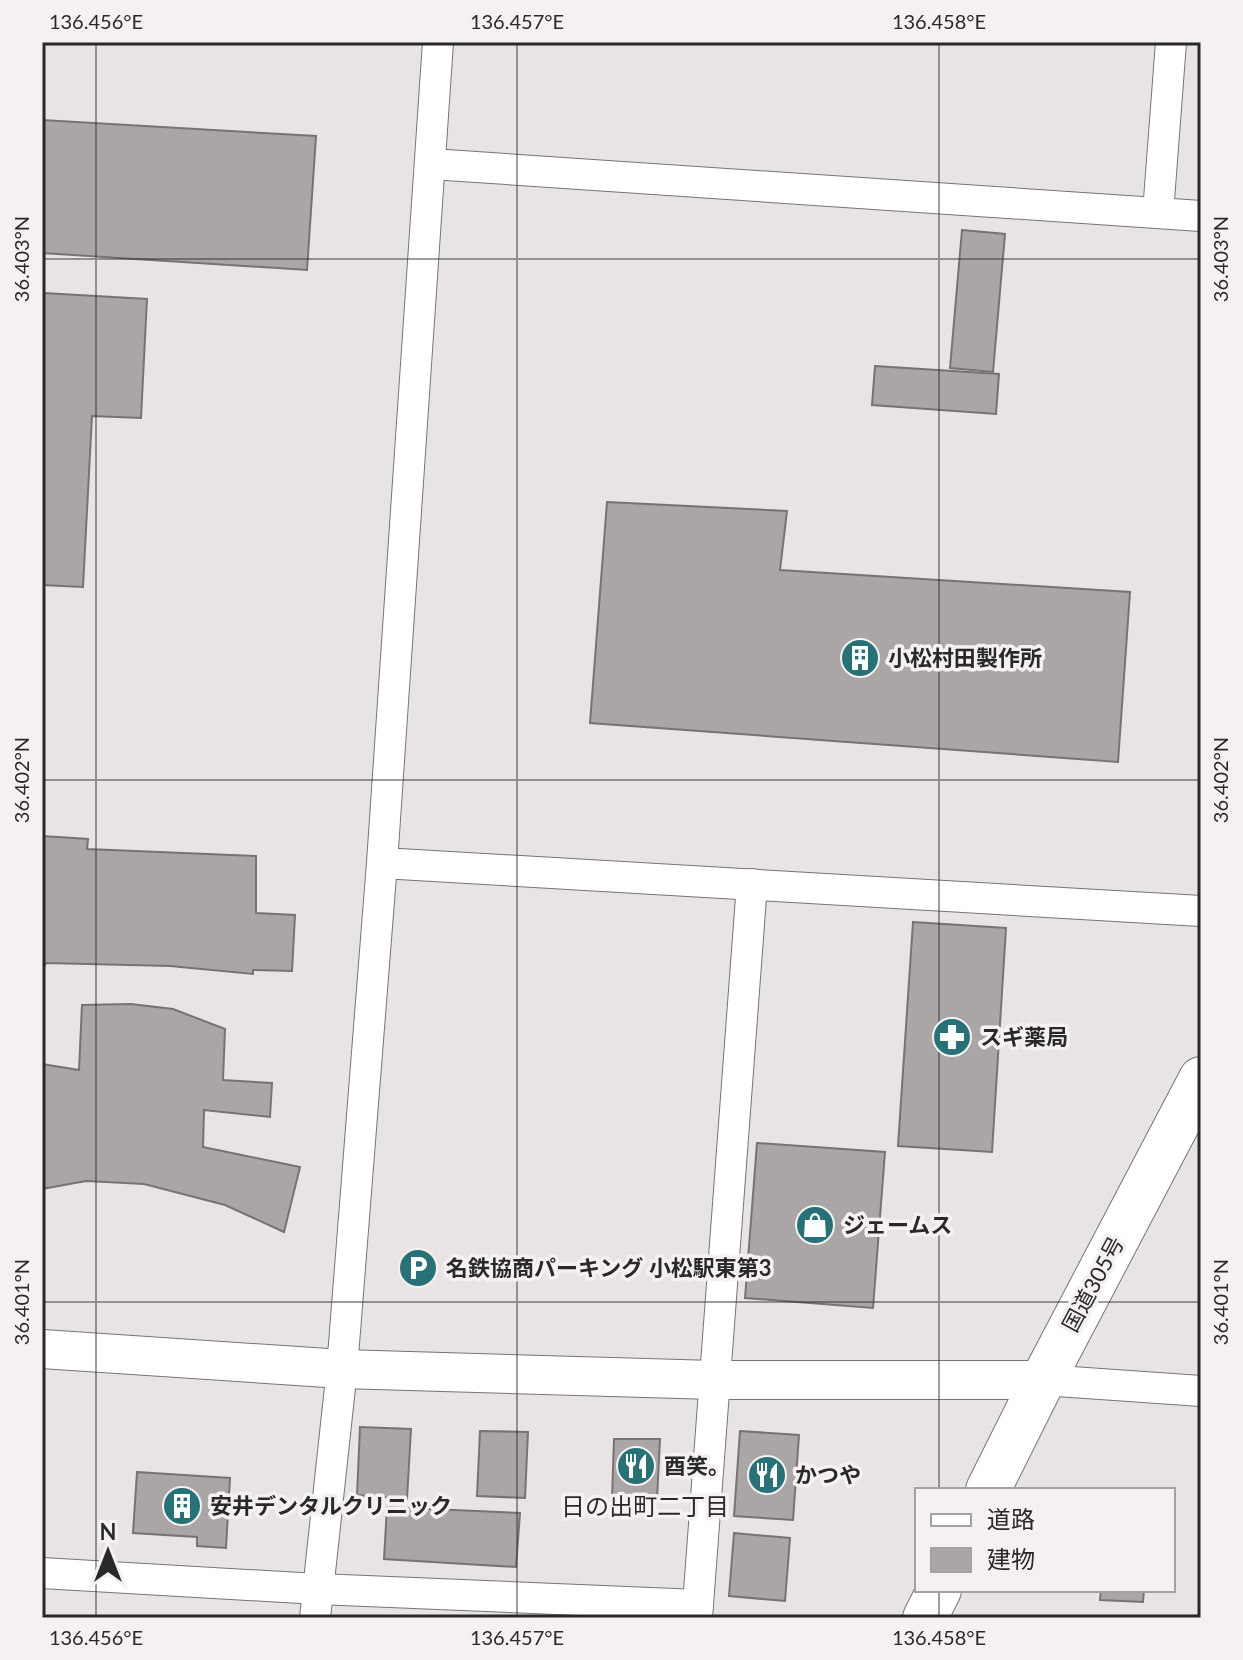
<svg xmlns="http://www.w3.org/2000/svg" width="1243" height="1660" font-family="Lato,'Noto Sans JP',sans-serif">
<style>
.building{fill:#aba6a6;stroke:#777373;stroke-width:2}
.lines{fill:none;stroke-linecap:round;stroke-linejoin:round}
.minor-casing{stroke:#787474;stroke-width:32}
.tertiary-casing{stroke:#787474;stroke-width:40}
.trunk-casing{stroke:#787474;stroke-width:46}
.minor{stroke:#fff;stroke-width:30}
.tertiary{stroke:#fff;stroke-width:38}
.trunk{stroke:#fff;stroke-width:44}
.ticks{fill:none;stroke:#2a2929;stroke-width:2;stroke-opacity:0.45}
.labels{text-anchor:middle;stroke-width:7;stroke-linejoin:round;paint-order:stroke}
.poi-label{font-size:22px;font-weight:bold;fill:#2a2929;stroke:#f6f1f1;text-anchor:start}
.street-label{font-size:22px;fill:#2a2929;stroke:#f6f1f1}
.neighbourhood-label{font-size:24px;fill:#2a2929;stroke:#f6f1f1}
.neatline{fill:none;stroke:#2a2929;stroke-width:3}
.ticks-label{font-size:20px;text-anchor:middle;fill:#2a2929}
</style>
<rect width="100%" height="100%" fill="#e9e4e4"/>
<g class="building">
<path d="M42,120L316,136L307,270L42,253Z"/>
<path d="M962,230L1005,234L993,372L950,368Z"/>
<path d="M44,293L147,299L141,418L92,416L83,587L42,585Z"/>
<path d="M875,366L999,374L996,414L872,405Z"/>
<path d="M607,502L787,511L780,570L1130,592L1118,762L590,723Z"/>
<path d="M42,836L88,839L87,849L256,856V913L295,915L292,971L253,970V974L170,966L46,963L42,971Z"/>
<path d="M913,922L1006,928L992,1152L898,1146Z"/>
<path d="M131,1004L173,1009L225,1029L223,1080L272,1083L270,1117L204,1110L203,1147L300,1167L284,1232L225,1205L144,1184L86,1181L42,1189V1064L79,1070L82,1005Z"/>
<path d="M757,1143L885,1152L873,1308L745,1298Z"/>
<path d="M360,1427L411,1429L407,1499L357,1495Z"/>
<path d="M480,1431L528,1432L525,1498L477,1496Z"/>
<path d="M740,1431L799,1435L793,1520L734,1516Z"/>
<path d="M614,1439H660L657,1499H612Z"/>
<path d="M137,1472L230,1478L226,1548L197,1546V1537L133,1533Z"/>
<path d="M387,1507L520,1513L516,1567L384,1559Z"/>
<path d="M734,1533L790,1538L785,1601L729,1596Z"/>
<path d="M1101,1590H1144L1143,1602L1100,1600Z"/>
</g>
<g class="lines">
<g class="minor-casing">
<g id="minor">
<path d="M431,164L1201,216"/>
<path d="M1158,213L1171,42"/>
<path d="M382,863L1201,911"/>
<path d="M1043,1380L1201,1391"/>
<path d="M42,1573L318,1589L698,1605"/>
<path d="M315,1618L342,1369L382,863L438,42"/>
<path d="M697,1618L752,884"/>
</g>
</g>
<g class="tertiary-casing">
<path id="tertiary" d="M42,1349L342,1369L714,1380H1043"/>
</g>
<g class="trunk-casing">
<g id="trunk">
<path d="M988,1490L1043,1380L1201,1079"/>
<path d="M925,1618L939,1590"/>
</g>
</g>
<use href="#minor" class="minor"/>
<use href="#tertiary" class="tertiary"/>
<use href="#trunk" class="trunk"/>
</g>
<path class="ticks" d="M96,42V1618M517,42V1618M939,42V1490M42,259H1201M42,780H1201M42,1302H1201M939,1590V1618"/>
<defs>
<g id="building-disc" transform="scale(2)"><circle r="9.5" fill="#277276" stroke="#f6f1f1"/><path d="M-4-6H4V6H1V3H-1V6H-4ZM-2.5-4.3h1.7v1.8h-1.7ZM.8-4.3h1.7v1.8H.8ZM-2.5-1h1.7V.8h-1.7ZM.8-1h1.7V.8H.8Z" fill="#fff"/></g>
<g id="pharmacy-disc" transform="scale(2)"><circle r="9.5" fill="#277276" stroke="#f6f1f1"/><path d="M-2-6h4v4h4v4h-4v4h-4v-4h-4v-4h4Z" fill="#fff"/></g>
<g id="shop-disc" transform="scale(2)"><circle r="9.5" fill="#277276" stroke="#f6f1f1"/><path d="M-5-2.5h2.3a2.7 3.5 0 0 1 5.4 0H5L5.5 6h-11ZM-1.5-2.5h3a1.5 2.3 0 0 0-3 0Z" fill="#fff"/></g>
<g id="parking-disc" transform="scale(2)"><circle r="9.5" fill="#277276" stroke="#f6f1f1"/><path d="M-3.5-5.5H1a3.5 3.5 0 0 1 0 7H-1V5.5H-3.5ZM-1-3.4V-.6H.8a1.4 1.4 0 0 0 0-2.8Z" fill="#fff"/></g>
<g id="restaurant-disc" transform="scale(2)"><circle r="9.5" fill="#277276" stroke="#f6f1f1"/><path d="M-5-6h1v4h1v-4h1v4h1v-4h1v5L-1.5 .5V6h-2V.5L-5-1ZM5-6V6H3V1.5H1.5Q1.5-4 5-6Z" fill="#fff"/></g>
</defs>
<g fill-rule="evenodd">
<use href="#building-disc" x="860" y="658"/>
<use href="#pharmacy-disc" x="952" y="1037"/>
<use href="#shop-disc" x="815" y="1225"/>
<use href="#parking-disc" x="418" y="1268"/>
<use href="#restaurant-disc" x="636" y="1466"/>
<use href="#restaurant-disc" x="767" y="1475"/>
<use href="#building-disc" x="182" y="1506"/>
</g>
<g class="labels">
<g class="poi-label">
<text x="888" y="666">小松村田製作所</text>
<text x="980" y="1045">スギ薬局</text>
<text x="843" y="1233">ジェームス</text>
<text x="446" y="1276">名鉄協商パーキング 小松駅東第3</text>
<text x="664" y="1474">酉笑。</text>
<text x="795" y="1483">かつや</text>
<text x="210" y="1514">安井デンタルクリニック</text>
</g>
<g class="street-label">
<text transform="translate(1093 1284) rotate(-62)" y="8">国道305号</text>
</g>
<g class="neighbourhood-label">
<text x="645" y="1515">日の出町二丁目</text>
</g>
</g>
<rect width="1243" height="1660" fill="none" stroke="#f6f1f1" stroke-width="88"/>
<rect x="915" y="1488" width="260" height="104" fill="#f6f1f1" stroke="#a4a1a1" stroke-width="2"/>
<rect x="931" y="1514" width="40" height="12" fill="#ffffff" stroke="#a4a1a1" stroke-width="2"/>
<text x="987" y="1528" font-size="24" fill="#2a2929">道路</text>
<rect x="931" y="1548" width="40" height="24" fill="#aba6a6" stroke="#a4a1a1" stroke-width="2"/>
<text x="987" y="1568" font-size="24" fill="#2a2929">建物</text>
<g transform="translate(108 1552)" stroke="#f6f1f1" stroke-width="6" paint-order="stroke">
<path d="M0-6L14 30L0 20L-14 30Z" fill="#2a2929"/>
<text y="-12" font-size="22" font-weight="bold" text-anchor="middle" fill="#2a2929">N</text>
</g>
<rect x="44" y="44" width="1155" height="1572" class="neatline"/>
<g class="ticks-label">
<text x="96" y="29">136.456°E</text>
<text x="517" y="29">136.457°E</text>
<text x="939" y="29">136.458°E</text>
<text transform="translate(22 259) rotate(-90)" y="7">36.403°N</text>
<text transform="translate(1221 259) rotate(-90)" y="7">36.403°N</text>
<text transform="translate(22 780) rotate(-90)" y="7">36.402°N</text>
<text transform="translate(1221 780) rotate(-90)" y="7">36.402°N</text>
<text transform="translate(22 1302) rotate(-90)" y="7">36.401°N</text>
<text transform="translate(1221 1302) rotate(-90)" y="7">36.401°N</text>
<text x="96" y="1645">136.456°E</text>
<text x="517" y="1645">136.457°E</text>
<text x="939" y="1645">136.458°E</text>
</g>
</svg>
